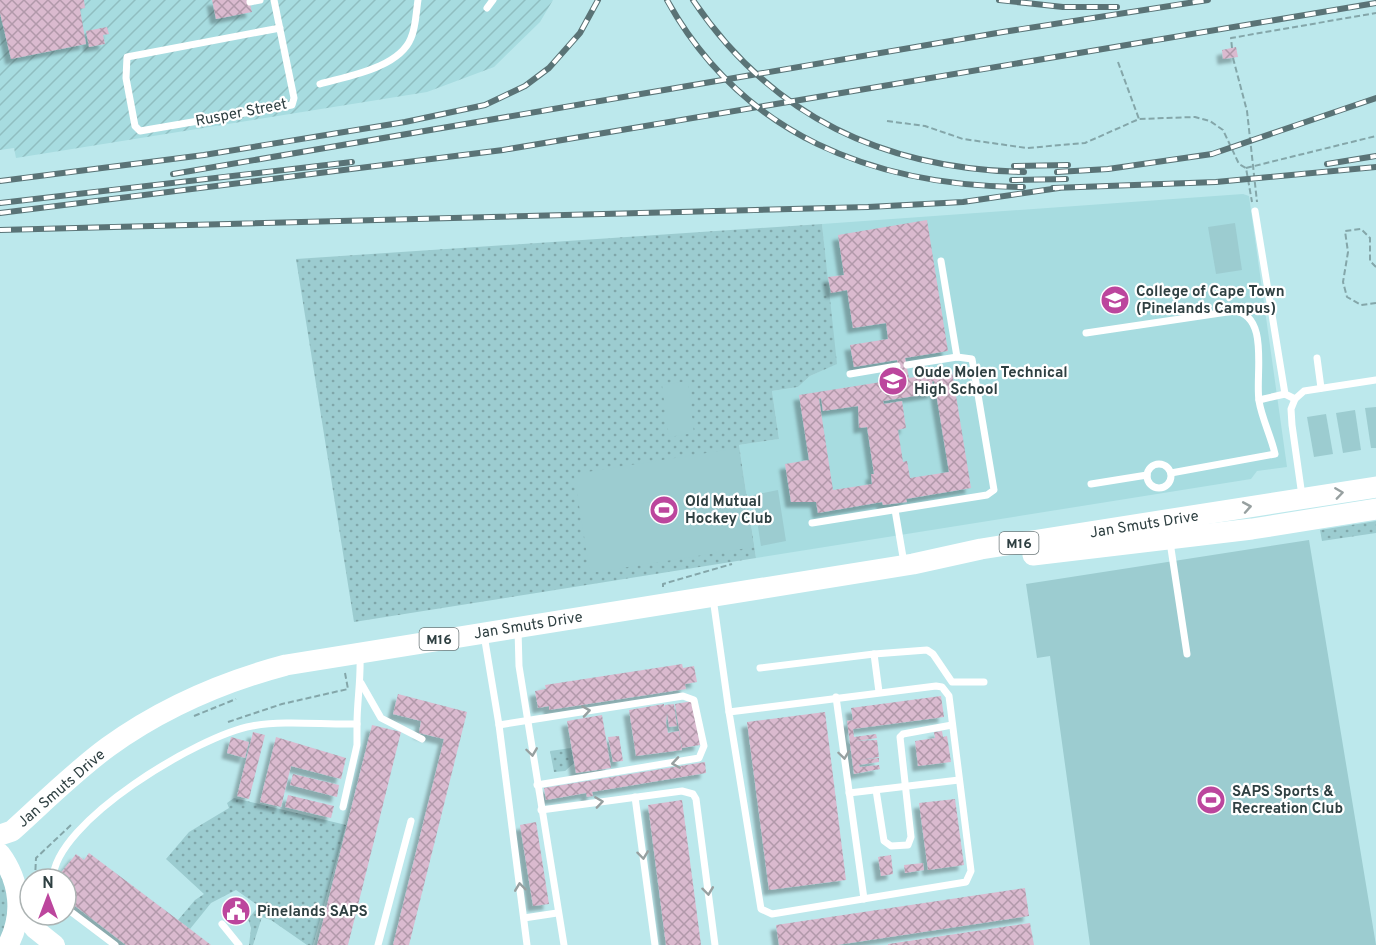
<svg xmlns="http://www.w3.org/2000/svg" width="1376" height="945" font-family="Overpass,sans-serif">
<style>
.built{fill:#a7dce0}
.industrial{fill:url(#industrial-furrows)}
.grass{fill:url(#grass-dots)}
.garden{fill:#9cccd0}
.building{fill:url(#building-cross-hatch);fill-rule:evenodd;filter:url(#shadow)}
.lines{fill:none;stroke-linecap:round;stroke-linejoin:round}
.path{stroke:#84a6a9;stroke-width:2;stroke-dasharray:6 3;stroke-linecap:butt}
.lane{stroke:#fff;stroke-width:7}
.secondary{stroke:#fff;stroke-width:20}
.primary{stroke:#fff;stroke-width:21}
.rail-casing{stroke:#5a7376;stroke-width:6}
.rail{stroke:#fff;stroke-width:4;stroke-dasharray:11;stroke-linecap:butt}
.oneway{stroke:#97a0a0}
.labels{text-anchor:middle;stroke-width:4.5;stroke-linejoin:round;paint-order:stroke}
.shield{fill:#fff;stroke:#6d797b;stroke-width:1.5}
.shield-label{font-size:14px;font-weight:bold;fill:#2f4042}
.street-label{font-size:15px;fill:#2f4042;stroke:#fff}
.poi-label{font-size:15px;font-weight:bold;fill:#2f4042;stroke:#fff;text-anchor:start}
</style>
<defs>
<pattern id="industrial-furrows" width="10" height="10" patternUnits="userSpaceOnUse" patternTransform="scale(1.5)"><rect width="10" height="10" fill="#a7dce0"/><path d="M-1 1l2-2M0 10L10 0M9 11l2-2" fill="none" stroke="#90bec1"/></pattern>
<pattern id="grass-dots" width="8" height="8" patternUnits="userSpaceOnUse" patternTransform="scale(1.5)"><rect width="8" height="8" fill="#9cccd0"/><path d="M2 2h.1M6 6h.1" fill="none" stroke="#80a7aa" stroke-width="1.8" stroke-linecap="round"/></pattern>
<pattern id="building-cross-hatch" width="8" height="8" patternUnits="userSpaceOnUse" patternTransform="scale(1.5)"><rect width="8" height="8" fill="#dabacf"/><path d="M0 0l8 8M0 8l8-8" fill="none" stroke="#b199aa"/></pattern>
<filter id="shadow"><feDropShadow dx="-5.5" dy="5.5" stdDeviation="1.5" flood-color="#0004"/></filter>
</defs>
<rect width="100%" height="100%" fill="#bce8ec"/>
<path class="built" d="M1243,194L1249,196L1287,467L1257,471L1251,479L756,558L739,445L779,439L772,391L798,387L810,376L836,364L822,224Z"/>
<path class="industrial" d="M0,0H553L540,22L494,67L427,92L16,158L14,148L0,150Z"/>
<g class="grass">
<path d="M822,224L837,364L810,376L798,387L772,391L779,439L739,445L756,558L354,622L296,259Z"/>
<path d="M1376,521V533L1322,541L1320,530Z"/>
<path d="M571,748L574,763L565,771L554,772L550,751Z"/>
<path d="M234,798L346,825L313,945H307L271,920L262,917L253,945H249L251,928L248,919L259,906L236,890L211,903L190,929L178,920L195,900L204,894L166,859L189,832L229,808L227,803Z"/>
<path d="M0,865L11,899L0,945Z"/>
</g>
<g class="garden">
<path d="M1235,223L1242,270L1216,274L1208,227Z"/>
<path d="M688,381L694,433L669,437L662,385Z"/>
<path d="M1376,407V448H1371L1365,408Z"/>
<path d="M1355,410L1361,450L1343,453L1336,413Z"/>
<path d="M1326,414L1333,454L1314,457L1307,417Z"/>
<path d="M738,448L754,547L590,573L574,474Z"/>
<path d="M778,490L786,541L761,546L753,495Z"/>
<path d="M1309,540L1376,945H1090L1050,656L1037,658L1026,584Z"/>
</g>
<g class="building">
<path d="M0,0H84L85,8L80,9L86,44L11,59L0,13Z"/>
<path d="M212,0H249L252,12L216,19Z"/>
<path d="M107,27L109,34L103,35L105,44L89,47L86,31Z"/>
<path d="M1236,47L1238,57L1223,59L1222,50Z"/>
<path d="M927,220L948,351L905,358L909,378L952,371L971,488L906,499L907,502L883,505L882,502L818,513L816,502H791L785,464L809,460L799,395L900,379L897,360L854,367L850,345L888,339L886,323L853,328L847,290L831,293L828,277L844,275L838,235ZM934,381L949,472L910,478L907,461L903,462L898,430L906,428L902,401L884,404L883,401L934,393L932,382ZM821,398L823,411L858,406L859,428L867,427L874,474H871L872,484L833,490L819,399Z"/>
<path d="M682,664L683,668L694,666L697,682L685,684L686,689L549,710V706L538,708L535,691L546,689L545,685Z"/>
<path d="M398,694L467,712L409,945H393L444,739L419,733L421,721L393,714Z"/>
<path d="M941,696L944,717L853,729L854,737L876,734L877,738L856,741L877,740L879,757L859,760L879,758V762L859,765L860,767L879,765L880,769L854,774L847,721L853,720L851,708Z"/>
<path d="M693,701L700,745L682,748L675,704Z"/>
<path d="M664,704V708L665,705L674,704L677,726L669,727L667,713L666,723L668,733L679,731L682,750L636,756L629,710Z"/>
<path d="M825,712L846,880L769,890L747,722Z"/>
<path d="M602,715L611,768L576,773L567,721Z"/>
<path d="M372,725L401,732L373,845L348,945H317Z"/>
<path d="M942,731L943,737L947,736L951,762L918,766L915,741L935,738L934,732Z"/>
<path d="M253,732L265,735L249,799L237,796Z"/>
<path d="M619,736L623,761L613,762L608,737Z"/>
<path d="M231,737L249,742L245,758L227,753Z"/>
<path d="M276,737L346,758L341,779L291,766L281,807L260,802Z"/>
<path d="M705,762L706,773L592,792L593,796L587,797L586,793L546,800L544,788Z"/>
<path d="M293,774L339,785L337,797L290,785Z"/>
<path d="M288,795L334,806L331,818L285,807Z"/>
<path d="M955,799L964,865L928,870L919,803Z"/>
<path d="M682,800L701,945H666L648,805Z"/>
<path d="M536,822L549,904L533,906L520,825Z"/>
<path d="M89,853L190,929L211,945H126L66,899L68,880L60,874L76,854L84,860Z"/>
<path d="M891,855L893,874L881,876L878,857Z"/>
<path d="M923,863L924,870L905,873L904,865Z"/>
<path d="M1025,888L1029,916L837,945H779L776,925Z"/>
<path d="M1030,923L1034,945H888V944Z"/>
</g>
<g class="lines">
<g class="path">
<path d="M1232,48L1231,38L1376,13"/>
<path d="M1233,58L1247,111L1257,202"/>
<path d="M1118,62L1139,119"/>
<path d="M887,121L925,126L963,139L1027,148L1085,143L1139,119L1195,117L1210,121L1223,130L1239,164L1246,168L1252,202"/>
<path d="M1246,168L1376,136"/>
<path d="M1376,267L1370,261V238L1361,229L1345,231L1348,252L1343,282L1347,297L1361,305L1376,303"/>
<path d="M663,587V584L732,564"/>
<path d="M194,716L236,699"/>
<path d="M228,722L282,704L348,689L345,673"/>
<path d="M35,879L36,858L71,825"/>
</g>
<g class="lane">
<path d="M274,0L294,98L292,105L140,131L135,126L126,78L127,57L280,28"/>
<path d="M250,2L260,0"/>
<path d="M487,8L493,0"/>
<path d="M320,84C348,76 399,68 411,38C416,27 416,12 418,0"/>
<path d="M1255,211L1285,394L1295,399"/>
<path d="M941,261L957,357"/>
<path d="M1086,333L1234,311C1270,315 1255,375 1259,401C1262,419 1271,436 1275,454L1171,473"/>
<path d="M1317,358L1321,388"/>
<path d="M850,374L897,366"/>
<path d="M1259,400L1285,394"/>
<circle cx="1159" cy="476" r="12"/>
<path d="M1091,484L1147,475"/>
<path d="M1302,496L1292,425L1291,409L1295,399L1304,391L1376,380"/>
<path d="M895,510L904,563"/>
<path d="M812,523L987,495L994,490L972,359L957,357L907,365"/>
<path d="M1170,542L1187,654"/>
<path d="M713,598L729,712"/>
<path d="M518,629L519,666L564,945"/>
<path d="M484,635L499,725L527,945"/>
<path d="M874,654L927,650L933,654L952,682H984"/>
<path d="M760,668L874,654L879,692"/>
<path d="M361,683L381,718L422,739"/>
<path d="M936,686L942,687L949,696L971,871L966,882L772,914L761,909L729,712Z"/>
<path d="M836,697L864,899"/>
<path d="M499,725L683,696L694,700L704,746L699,758L537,785"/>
<path d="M876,790L884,841L891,846L908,845L911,837L900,737L903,734L952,725"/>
<path d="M849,793L959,780"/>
<path d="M635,797L655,945"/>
<path d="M343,807L357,745V724"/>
<path d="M541,810L682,791L693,794L696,799L715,945"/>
<path d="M53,879C54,822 200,735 252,726C286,720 323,725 357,724C357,701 361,680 360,656"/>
<path d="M66,908L115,945"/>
<path d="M524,918L557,913"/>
<path d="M222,924L239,945"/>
<path d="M378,945L411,821"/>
</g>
<path class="secondary" d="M18,909L35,929L55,945"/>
<g class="primary">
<path d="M1033,555L1252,529L1376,509"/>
<path d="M0,835L12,831C43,803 74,772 108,747C162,708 222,682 286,665L913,564L981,549L1376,487"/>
<path d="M0,854C20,881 24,915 8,945"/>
</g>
<g class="rail-casing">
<g id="rail">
<path d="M667,0C742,136 875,186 1023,187"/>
<path d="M693,0C772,117 884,169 1024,172"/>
<path d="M999,0L1063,7H1117"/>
<path d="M1327,164L1376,156"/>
<path d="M1014,166L1068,165"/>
<path d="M1057,172L1108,169L1212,154L1376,98"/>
<path d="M173,174L1003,32L1208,0"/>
<path d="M1012,180L1066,179"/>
<path d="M0,181L204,155L405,122L485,105L525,86L549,68L580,33L598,0"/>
<path d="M1053,188L1216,182L1376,167"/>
<path d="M0,203L352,162"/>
<path d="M0,213L503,150L1376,3"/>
<path d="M0,230L868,207L963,202L1059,188"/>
</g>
</g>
<use href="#rail" class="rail"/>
</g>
<defs><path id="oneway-chevron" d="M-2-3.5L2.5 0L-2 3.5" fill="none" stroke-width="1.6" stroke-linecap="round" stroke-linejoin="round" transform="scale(1.5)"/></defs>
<g class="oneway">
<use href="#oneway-chevron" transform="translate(1339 493) rotate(-8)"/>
<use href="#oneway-chevron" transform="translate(1247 507) rotate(-10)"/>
<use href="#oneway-chevron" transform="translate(586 711) rotate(-9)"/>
<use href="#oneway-chevron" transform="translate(532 752) rotate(82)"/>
<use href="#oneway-chevron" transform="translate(844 755) rotate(82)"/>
<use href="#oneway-chevron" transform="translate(676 763) rotate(171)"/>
<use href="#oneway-chevron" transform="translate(599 802) rotate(-8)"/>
<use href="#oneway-chevron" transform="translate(643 855) rotate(83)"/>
<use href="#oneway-chevron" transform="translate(520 887) rotate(-97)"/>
<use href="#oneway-chevron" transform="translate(708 891) rotate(83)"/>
</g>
<defs>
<g id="university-disc" transform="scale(1.5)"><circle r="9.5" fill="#bc469d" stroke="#fff"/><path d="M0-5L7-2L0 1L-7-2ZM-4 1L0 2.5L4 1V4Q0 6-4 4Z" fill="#fff"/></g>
<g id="school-disc" transform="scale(1.5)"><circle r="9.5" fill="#bc469d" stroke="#fff"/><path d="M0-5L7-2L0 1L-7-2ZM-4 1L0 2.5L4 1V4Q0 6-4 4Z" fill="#fff"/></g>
<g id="stadium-disc" transform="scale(1.5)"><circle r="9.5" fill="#bc469d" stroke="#fff"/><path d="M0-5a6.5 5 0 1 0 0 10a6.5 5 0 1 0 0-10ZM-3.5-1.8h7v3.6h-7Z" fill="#fff"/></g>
<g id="civic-disc" transform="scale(1.5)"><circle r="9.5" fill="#bc469d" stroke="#fff"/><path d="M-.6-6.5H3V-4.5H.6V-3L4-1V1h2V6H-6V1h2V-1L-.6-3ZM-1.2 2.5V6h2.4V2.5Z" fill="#fff"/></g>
</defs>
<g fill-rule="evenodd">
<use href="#university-disc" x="1115" y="300"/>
<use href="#school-disc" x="893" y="381"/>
<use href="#stadium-disc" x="664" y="510"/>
<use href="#stadium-disc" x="1211" y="800"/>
<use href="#civic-disc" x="236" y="911"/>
</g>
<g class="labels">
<g class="shield">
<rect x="999.5" y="532" width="39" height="22" rx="4.5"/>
<rect x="419.5" y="628" width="39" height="22" rx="4.5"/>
</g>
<g class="shield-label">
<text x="1019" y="548">M16</text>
<text x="439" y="644">M16</text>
</g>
<g class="street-label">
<text transform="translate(241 112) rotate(-11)" y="5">Rusper Street</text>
<text transform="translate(1144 524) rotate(-9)" y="5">Jan Smuts Drive</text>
<text transform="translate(528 625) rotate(-9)" y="5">Jan Smuts Drive</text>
<text transform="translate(61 788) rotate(-41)" y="5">Jan Smuts Drive</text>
</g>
<g class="poi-label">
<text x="1136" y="296">College of Cape Town<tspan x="1136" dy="17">(Pinelands Campus)</tspan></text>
<text x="914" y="377">Oude Molen Technical<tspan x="914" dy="17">High School</tspan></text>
<text x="685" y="506">Old Mutual<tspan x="685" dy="17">Hockey Club</tspan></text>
<text x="1232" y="796">SAPS Sports &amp;<tspan x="1232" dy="17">Recreation Club</tspan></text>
<text x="257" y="916">Pinelands SAPS</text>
</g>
</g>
<g transform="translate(48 897)"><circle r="28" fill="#ffffff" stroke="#acb3b3" stroke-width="1.5"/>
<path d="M0-4.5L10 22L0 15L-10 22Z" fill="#bc469d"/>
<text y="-9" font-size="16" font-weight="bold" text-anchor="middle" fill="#2f4042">N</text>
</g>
</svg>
